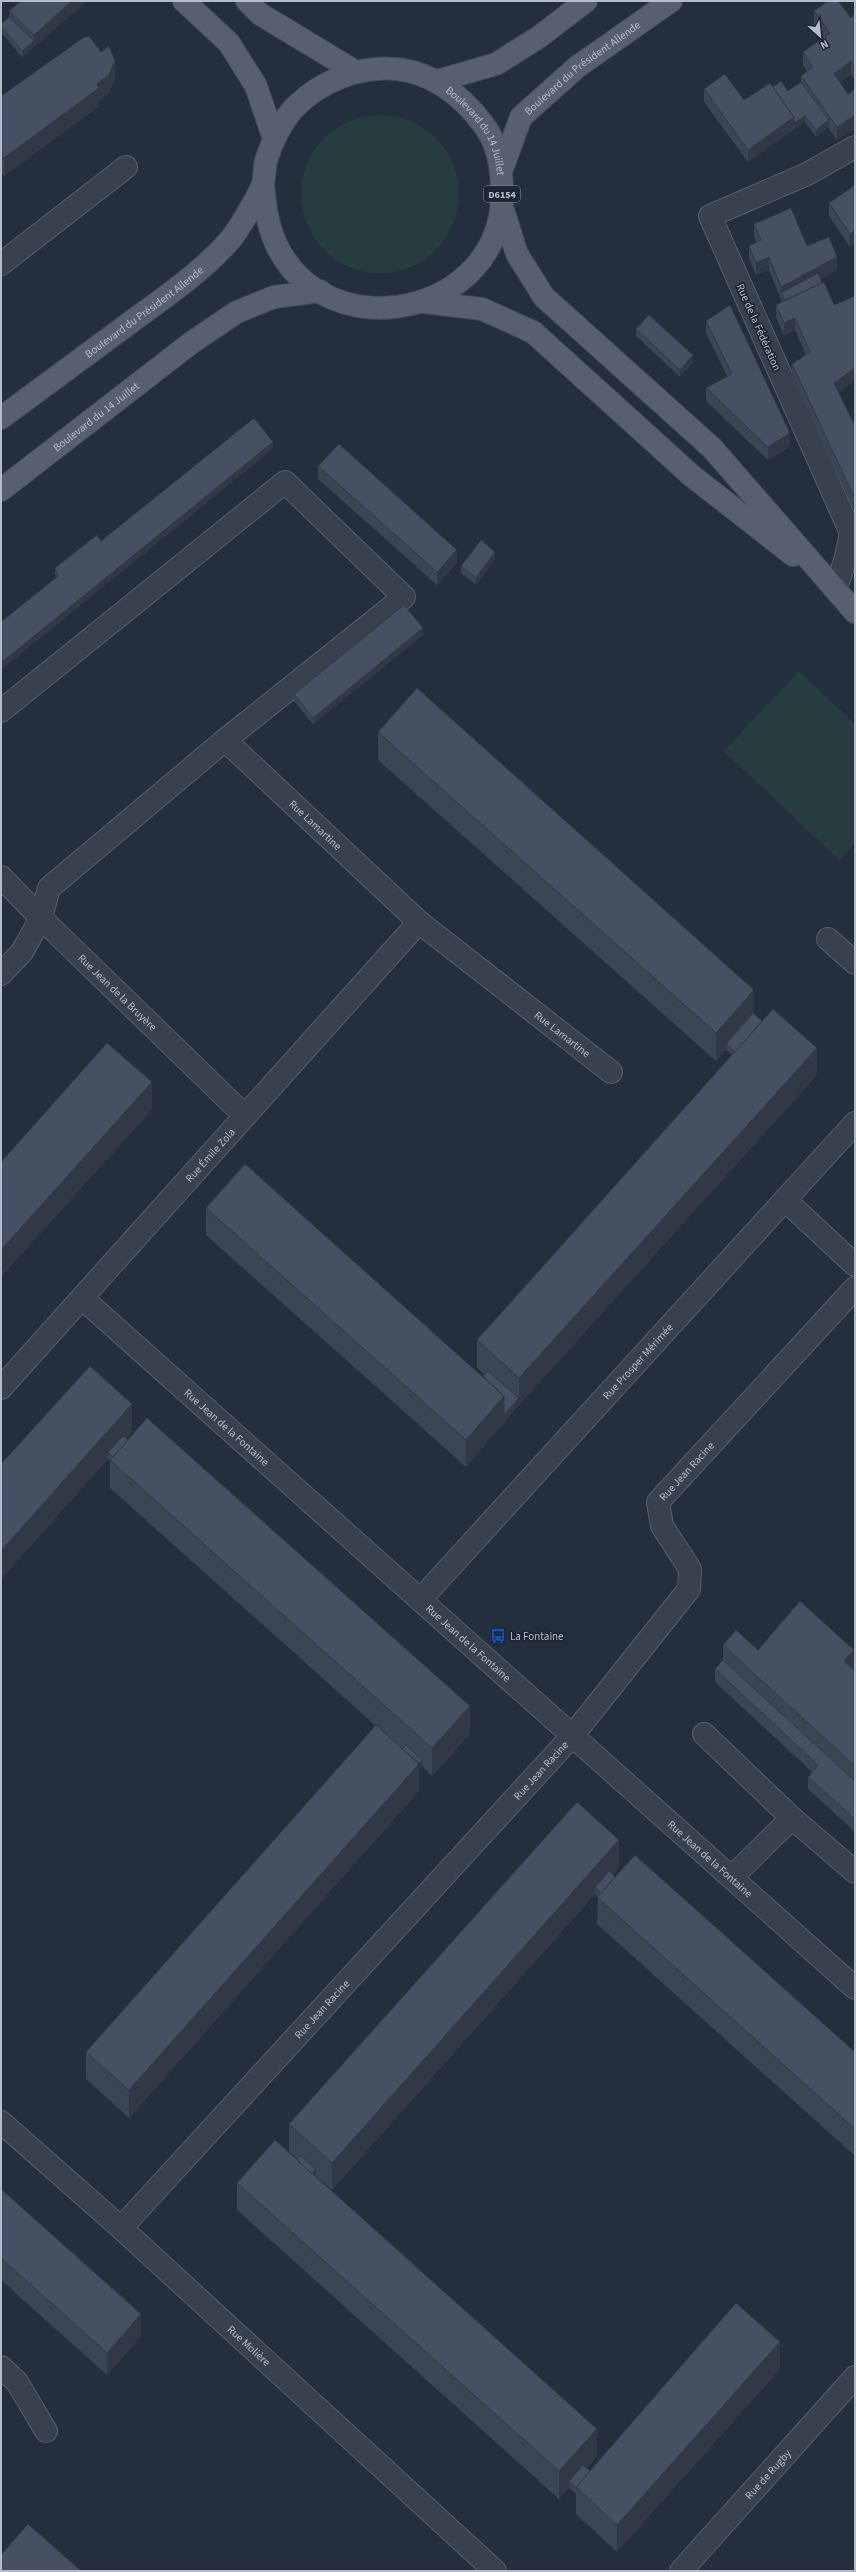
<svg xmlns="http://www.w3.org/2000/svg" width="856" height="2572" font-family="'Source Sans 3',sans-serif">
<style>
.green{fill:#263c3f}
.lines{fill:none;stroke-linecap:round;stroke-linejoin:round}
.minor-casing{stroke:#565f6c;stroke-width:24}
.major-casing{stroke:#414a57;stroke-width:24}
.minor{stroke:#38414e;stroke-width:22}
.major{stroke:#56606e;stroke-width:22}
.wall{fill:#3b4654}
.shaded-wall{fill:#303945}
.building{fill:#455162;stroke:#303945}
.labels{text-anchor:middle;stroke-width:3.5;stroke-linejoin:round;paint-order:stroke}
.shield{fill:#1d2633;stroke:#878f9c;stroke-width:1}
.shield-label{font-size:10px;font-weight:bold;fill:#b4bcc9}
.street-label{font-size:11px;fill:#b4bcc9;stroke:#1d2633}
.poi-label{font-size:11px;fill:#b4bcc9;stroke:#1d2633;text-anchor:start}
</style>
<rect width="100%" height="100%" fill="#242f3e"/>
<g class="green">
<circle cx="380" cy="194" r="79"/>
<path d="M799,671L855,724V843L839,860L724,751Z"/>
</g>
<g class="lines">
<g class="minor-casing">
<g id="minor">
<path d="M1,264L126,167"/>
<path d="M836,589L846,557L851,533L710,216L807,174L855,147"/>
<path d="M1,711L285,482L404,597L225,740L49,888L41,918"/>
<path id="s1" d="M225,740L419,922L611,1072"/>
<path d="M1,877L41,918"/>
<path d="M828,939L855,963"/>
<path id="s2" d="M1,974L22,952L41,918L244,1115"/>
<path d="M785,1200L855,1265"/>
<path id="s3" d="M82,1298L855,1988"/>
<path id="s4" d="M1,1388L419,922"/>
<path id="s5" d="M420,1600L855,1123"/>
<path d="M704,1734L792,1818"/>
<path d="M732,1877L792,1818L855,1872"/>
<path id="s6" d="M1,2122L121,2228L495,2571"/>
<path id="s7" d="M121,2228L573,1735L689,1589L690,1569L662,1526L658,1502L855,1288"/>
<path d="M1,2367L17,2382L46,2431"/>
<path id="s8" d="M681,2571L855,2377"/>
</g>
</g>
<g class="major-casing">
<g id="major">
<path d="M184,1L229,43L256,86L274,139"/>
<path d="M247,1L260,14L356,72"/>
<path d="M437,81L496,64L539,37L586,1"/>
<path id="s9" d="M502,169L521,117L577,67L671,1"/>
<path d="M502,207L517,254L544,297L712,448L855,612"/>
<path d="M424,302L482,309L533,332L692,476L793,555"/>
<path id="s10" d="M1,418C44,386 88,354 131,322C165,297 202,272 230,240C237,232 260,194 263,183C265,176 264,168 266,161C271,143 282,121 295,107C321,81 359,66 396,69C432,72 462,96 483,124C498,143 502,168 502,192C504,315 327,352 276,244C267,224 265,205 263,184"/>
<path id="s11" d="M1,490L191,343L237,312L274,297L320,291"/>
</g>
</g>
<use href="#minor" class="minor"/>
<use href="#major" class="major"/>
</g>
<g class="wall">
<path d="M21,1H87L22,57L1,32V24L9,17V11Z"/>
<path d="M814,11L851,18L855,15V80L851,74L839,83L848,94L855,89V128L837,140L828,127L816,137L805,122L748,162L704,102V89L744,100L773,87L788,91L801,82V76L807,71L803,65V52L824,37L814,24Z"/>
<path d="M115,79L109,93L99,101V106L4,176L1,172V96Z"/>
<path d="M855,185L850,247L829,216V203Z"/>
<path d="M754,224L807,246L837,270L820,279L855,380L839,392L855,426V512L792,377V364L806,355L795,330L784,336L776,317V305L782,302L769,270L756,275L749,258V246L756,242L754,236Z"/>
<path d="M706,321L790,446L768,460L706,401V388L727,376L706,333Z"/>
<path d="M636,329L693,362L680,377L636,336Z"/>
<path d="M273,449L56,577L55,574V568L101,541Z"/>
<path d="M318,466L457,563L437,585L318,479Z"/>
<path d="M495,559L476,585L461,573V566Z"/>
<path d="M423,635L313,724L294,701V694Z"/>
<path d="M378,732L754,1014L817,1075L519,1405L466,1467L206,1235V1208L483,1376L484,1374L477,1368V1340L732,1055L726,1050V1049L716,1061L378,760Z"/>
<path d="M132,1432L126,1439L470,1734L432,1776L422,1766L419,1769V1791L129,2118L86,2079V2052L376,1726L110,1488V1461L108,1459L1,1579V1464Z"/>
<path d="M723,1645L758,1650L854,1670L855,1671V1832L808,1789V1777L812,1772L715,1682V1669L723,1660Z"/>
<path d="M619,1867L613,1875L855,2052V2156L597,1924L598,1897L595,1894L332,2190L316,2176H315L597,2456L587,2468L590,2471L780,2369L617,2552L576,2514V2494L569,2488L559,2499L237,2210V2183L297,2160V2159L289,2152V2124Z"/>
<path d="M1,2189L127,2302L141,2336L107,2375L1,2280Z"/>
</g>
<g class="shaded-wall">
<path d="M72,1H87L22,57V51L34,41V35Z"/>
<path d="M115,61V79L109,93L99,101V106L4,176V158L97,84Z"/>
<path d="M851,61V74L834,87V74Z"/>
<path d="M855,115V128L837,140V127Z"/>
<path d="M805,116V122L748,162V150L794,117Z"/>
<path d="M829,120V127L816,137V130Z"/>
<path d="M855,231V244L850,247V234Z"/>
<path d="M769,257V270L756,275V263Z"/>
<path d="M837,257V270L784,298L781,293V287Z"/>
<path d="M795,318V330L784,336V323Z"/>
<path d="M693,355V362L680,377V370Z"/>
<path d="M855,368V380L834,396V383Z"/>
<path d="M790,433V446L768,460V447Z"/>
<path d="M273,442V449L1,670V663Z"/>
<path d="M457,550V563L437,585V572Z"/>
<path d="M495,552V559L476,585V578Z"/>
<path d="M423,628V635L313,724V718Z"/>
<path d="M754,990V1018L726,1044V1049L716,1061V1033Z"/>
<path d="M817,1048V1075L519,1405L466,1467V1440L504,1396L519,1398V1378Z"/>
<path d="M152,1082V1110L1,1277V1250Z"/>
<path d="M132,1404V1432L111,1455L108,1452V1459L1,1579V1551Z"/>
<path d="M854,1650V1678L844,1661Z"/>
<path d="M470,1706V1734L432,1776V1748Z"/>
<path d="M422,1760V1767L419,1769V1791L129,2118V2090Z"/>
<path d="M619,1840V1867L599,1891L595,1888V1894L332,2190V2163Z"/>
<path d="M316,2169V2176L302,2192V2186Z"/>
<path d="M141,2314V2336L107,2375V2353Z"/>
<path d="M780,2342V2369L617,2552V2525Z"/>
<path d="M597,2429V2456L572,2484L569,2481V2488L559,2499V2471Z"/>
</g>
<g class="building">
<path d="M21,1H72L34,35L9,11Z"/>
<path d="M828,1H838L851,18L855,15V67L851,61L834,74L848,94L855,89V115L837,127L801,76L813,67L803,52L830,33L814,11Z"/>
<path d="M9,17L34,41L22,51L1,26V24Z"/>
<path d="M89,36L101,52L109,46L115,61L109,75L97,84L99,88L4,158L1,155V96L83,38Z"/>
<path d="M725,74L744,100L770,83L794,117L748,150L704,89Z"/>
<path d="M781,81L788,91L801,82L829,120L816,130L805,116L794,123V117L773,87Z"/>
<path d="M855,185V231L850,234L829,203Z"/>
<path d="M791,208L807,246L829,237L837,257L781,287L769,257L756,263L749,246L761,240L754,224Z"/>
<path d="M818,273L822,283L785,300L781,293Z"/>
<path d="M824,282L834,305L855,296V368L834,383L855,426V499L792,364L810,352L795,318L784,323L776,305Z"/>
<path d="M730,305L790,433L768,447L706,388L732,374L706,321Z"/>
<path d="M649,315L693,355L680,370L636,329Z"/>
<path d="M254,418L273,442L1,663V622L58,576L55,568L97,535L101,541Z"/>
<path d="M339,444L457,550L437,572L318,466Z"/>
<path d="M481,540L495,552L476,578L461,566Z"/>
<path d="M404,605L423,628L313,718L294,694Z"/>
<path d="M417,688L754,990L716,1033L378,732Z"/>
<path d="M773,1009L817,1048L519,1378L477,1340Z"/>
<path d="M753,1013L762,1021L735,1052L726,1044Z"/>
<path d="M107,1043L152,1082L1,1250V1162Z"/>
<path d="M245,1164L504,1396L466,1440L206,1208Z"/>
<path d="M90,1366L132,1404L1,1551V1464Z"/>
<path d="M488,1371L519,1398L504,1415V1396L483,1376Z"/>
<path d="M147,1418L470,1706L432,1748L110,1460Z"/>
<path d="M123,1436L128,1440L113,1457L108,1452Z"/>
<path d="M800,1601L854,1650L844,1661L855,1671V1766L723,1645L736,1630L758,1650Z"/>
<path d="M723,1660L855,1781V1819L808,1777L818,1765L715,1669Z"/>
<path d="M376,1725L419,1764L129,2090L86,2052Z"/>
<path d="M406,1745L422,1760L419,1763L402,1749Z"/>
<path d="M577,1802L619,1840L332,2163L289,2124Z"/>
<path d="M635,1855L855,2052V2129L597,1897Z"/>
<path d="M609,1871L615,1877L601,1893L595,1888Z"/>
<path d="M275,2140L597,2429L559,2471L237,2183Z"/>
<path d="M300,2155L316,2169L312,2174L297,2160Z"/>
<path d="M1,2189L141,2314L107,2353L1,2258Z"/>
<path d="M112,2287L127,2301V2302L111,2288Z"/>
<path d="M736,2303L780,2342L617,2525L576,2487Z"/>
<path d="M583,2465L590,2471L576,2487V2488L569,2481Z"/>
<path d="M28,2524L81,2571H1V2555Z"/>
</g>
<defs>
<g id="bus-bare" transform="scale(1.2)"><path d="M-5-6H5V4H4V6H2V4H-2V6H-4V4H-5ZM-3.5-4V0h7V-4ZM-3.5 1.2v1.5H-2V1.2ZM2 1.2v1.5H3.5V1.2Z" fill="#1a4fb4" stroke="#1d2633" stroke-width="2.5" paint-order="stroke"/></g>
</defs>
<g fill-rule="evenodd">
<use href="#bus-bare" x="498" y="1636"/>
</g>
<g class="labels">
<rect class="shield" x="484" y="186" width="36" height="16" rx="3"/>
<g class="shield-label">
<text x="502" y="198">D6154</text>
</g>
<g class="street-label">
<text dy="4" stroke="none"><textPath href="#s9" startOffset="134">Boulevard du Président Allende</textPath></text>
<text dy="4" stroke="none"><textPath href="#s10" startOffset="660">Boulevard du 14 Juillet</textPath></text>
<text dy="4" stroke="none"><textPath href="#s10" startOffset="178">Boulevard du Président Allende</textPath></text>
<text transform="translate(759 327) rotate(66)" y="4">Rue de la Fédération</text>
<text dy="4" stroke="none"><textPath href="#s11" startOffset="120">Boulevard du 14 Juillet</textPath></text>
<text dy="4" stroke="none"><textPath href="#s1" startOffset="124">Rue Lamartine</textPath></text>
<text dy="4" stroke="none"><textPath href="#s2" startOffset="176">Rue Jean de la Bruyère</textPath></text>
<text dy="4" stroke="none"><textPath href="#s1" startOffset="448">Rue Lamartine</textPath></text>
<text dy="4" stroke="none"><textPath href="#s4" startOffset="313">Rue Émile Zola</textPath></text>
<text dy="4" stroke="none"><textPath href="#s5" startOffset="323">Rue Prosper Mérimée</textPath></text>
<text dy="4" stroke="none"><textPath href="#s3" startOffset="194">Rue Jean de la Fontaine</textPath></text>
<text dy="4" stroke="none"><textPath href="#s7" startOffset="993">Rue Jean Racine</textPath></text>
<text dy="4" stroke="none"><textPath href="#s3" startOffset="518">Rue Jean de la Fontaine</textPath></text>
<text dy="4" stroke="none"><textPath href="#s7" startOffset="621">Rue Jean Racine</textPath></text>
<text dy="4" stroke="none"><textPath href="#s3" startOffset="842">Rue Jean de la Fontaine</textPath></text>
<text dy="4" stroke="none"><textPath href="#s7" startOffset="297">Rue Jean Racine</textPath></text>
<text dy="4" stroke="none"><textPath href="#s6" startOffset="334">Rue Molière</textPath></text>
<text dy="4" stroke="none"><textPath href="#s8" startOffset="130">Rue de Rugby</textPath></text>
</g>
<g class="poi-label">
<text x="510" y="1640">La Fontaine</text>
</g>
</g>
<rect width="856" height="2572" fill="none" stroke="#b4bcc9" stroke-width="4"/>
<g transform="translate(820 36) rotate(153)" stroke="#1d2633" stroke-width="3" paint-order="stroke">
<path d="M0-3L7 15L0 10L-7 15Z" fill="#b4bcc9"/>
<text y="-6" font-size="11" font-weight="bold" text-anchor="middle" fill="#b4bcc9">N</text>
</g>
</svg>
